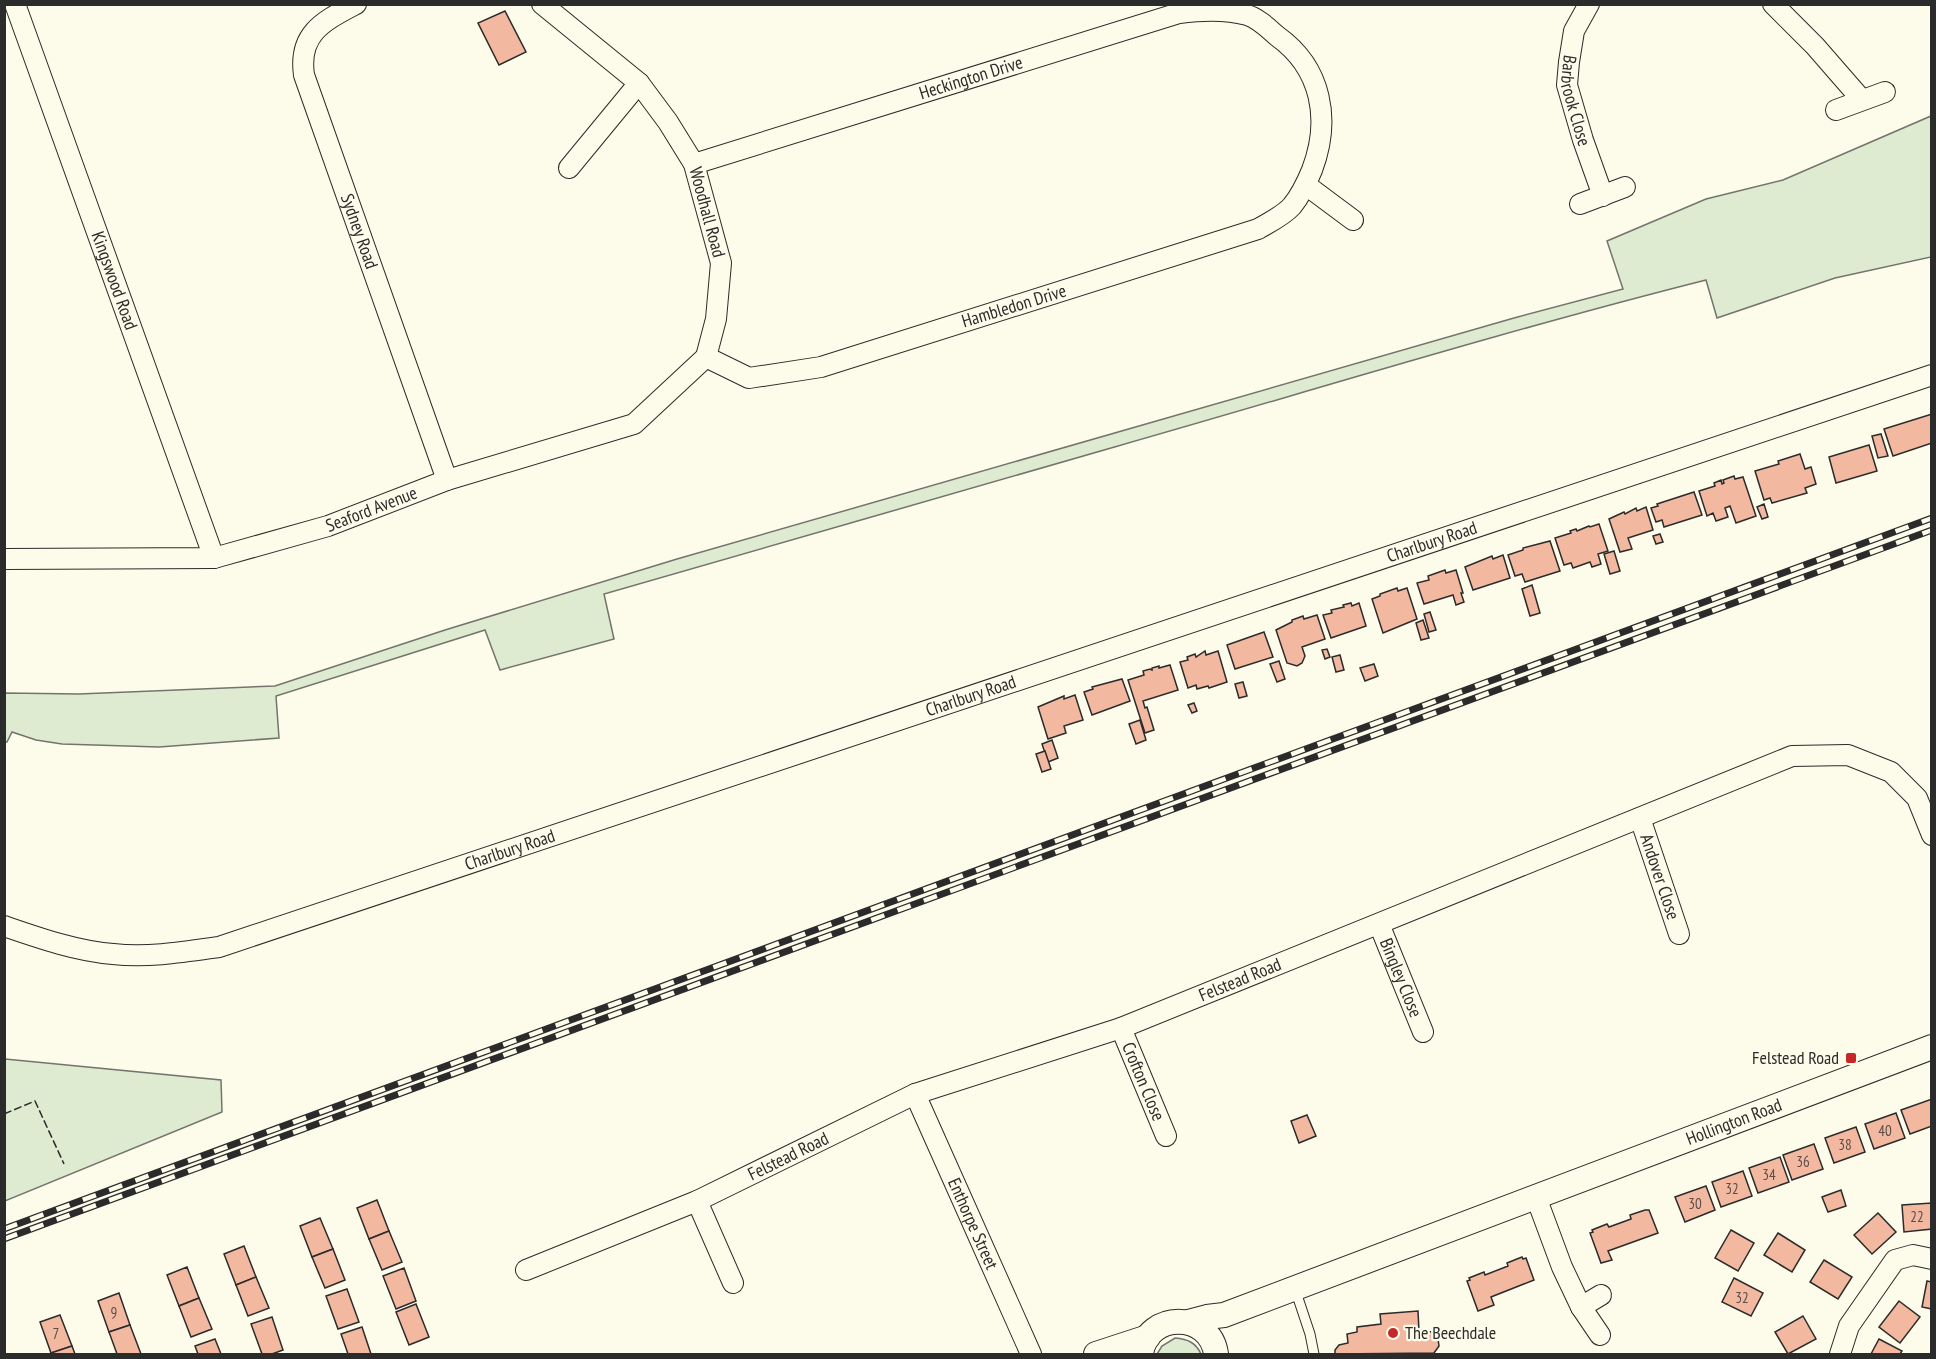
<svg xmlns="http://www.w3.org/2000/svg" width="1936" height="1359" font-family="'PT Sans Narrow',sans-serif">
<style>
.green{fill:#deebd1;stroke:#74746e;stroke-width:1.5}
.building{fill:#f2b8a0;stroke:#2b2b2b;stroke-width:1.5}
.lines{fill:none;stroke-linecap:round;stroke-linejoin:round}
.service-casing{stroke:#2b2b2b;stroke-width:11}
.minor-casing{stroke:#2b2b2b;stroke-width:22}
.tertiary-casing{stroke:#2b2b2b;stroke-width:26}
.service{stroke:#fdfbea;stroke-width:9}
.minor{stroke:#fdfbea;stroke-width:20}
.tertiary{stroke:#fdfbea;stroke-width:24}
.rail-casing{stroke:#2b2b2b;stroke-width:7}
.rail{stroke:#fdfbea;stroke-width:4.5;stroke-dasharray:14;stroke-linecap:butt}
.fence{stroke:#2b2b2b;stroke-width:1.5;stroke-dasharray:8 3;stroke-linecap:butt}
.poi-dot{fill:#c62828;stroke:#fdfbea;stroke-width:2}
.labels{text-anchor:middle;stroke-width:4.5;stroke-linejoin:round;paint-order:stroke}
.number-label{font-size:15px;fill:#5d4e48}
.street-label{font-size:18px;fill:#2b2b2b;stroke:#fdfbea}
.poi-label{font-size:18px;fill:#2b2b2b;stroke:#fdfbea;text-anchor:end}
</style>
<rect width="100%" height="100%" fill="#fdfbea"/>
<g class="green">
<path d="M1931,116V257L1835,278L1717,318L1706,280C1508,330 1314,390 1118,446C947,496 775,544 604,594L614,639L500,670L485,630L276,696L279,738L159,747L62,744L36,740L12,732L7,742H5V693L79,694L275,686L445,630L677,559L1514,318L1623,289L1607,241L1706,199L1783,180Z"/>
<path d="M5,1059L221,1080L222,1112L5,1201Z"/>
<path d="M1175,1338C1188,1339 1196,1343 1201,1354H1157L1162,1346Z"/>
</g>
<g class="building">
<path d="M505,11L526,52L499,65L478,23Z"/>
<path d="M1932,414V443L1893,456L1884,429Z"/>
<path d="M1881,434L1888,456L1878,458L1872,436Z"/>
<path d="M1869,445L1877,471L1836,483L1829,457Z"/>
<path d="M1800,454L1805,469L1811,467L1816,484L1805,488L1807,493L1772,503L1770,498L1764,500L1755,471L1779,464L1778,461Z"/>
<path d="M1734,476L1735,479L1743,477L1756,516L1736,523L1730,506L1725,508L1728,517L1716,521L1713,513L1707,516L1699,491L1715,486L1714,483L1721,480L1722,484L1724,483L1723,480Z"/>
<path d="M1694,492L1702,515L1664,527L1662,520L1656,522L1651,508L1658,506L1657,504Z"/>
<path d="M1764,504L1768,517L1762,519L1757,507Z"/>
<path d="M1646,507L1653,530L1628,538L1632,549L1620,552L1609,519L1624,512L1625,514L1636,508L1637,511Z"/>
<path d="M1599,524L1608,551L1598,554L1601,564L1592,567L1590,562L1573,568L1571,563L1564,565L1555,538L1571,533L1570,531L1576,529L1577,531L1589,526L1590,527Z"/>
<path d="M1660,534L1663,542L1656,544L1653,536Z"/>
<path d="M1550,541L1560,571L1525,582L1522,574L1515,576L1508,555L1523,550V548Z"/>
<path d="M1614,551L1620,571L1610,574L1604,554Z"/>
<path d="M1503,555L1510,578L1473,590L1465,567L1492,556L1493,559Z"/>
<path d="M1445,570L1446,573L1456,570L1463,593H1461L1464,602L1456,605L1453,595L1424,604L1417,583L1429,580L1428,576Z"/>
<path d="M1532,585L1540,613L1530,616L1522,589Z"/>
<path d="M1397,588L1398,591L1407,588L1417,619L1383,633L1372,599L1380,596V594Z"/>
<path d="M1351,603L1352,606L1359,603L1366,626L1331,638L1323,615L1332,613L1331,610L1344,607L1343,605Z"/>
<path d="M1430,612L1436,630L1429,632L1424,614Z"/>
<path d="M1317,615L1325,639L1302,647L1305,656L1302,663L1297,666L1287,663L1276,630L1292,622V620L1303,616L1304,619Z"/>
<path d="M1423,620L1429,638L1421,640L1416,623Z"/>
<path d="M1264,632L1273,657L1235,669L1227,645Z"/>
<path d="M1327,649L1330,657L1325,659L1322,650Z"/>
<path d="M1205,651L1206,655L1218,651L1227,682L1209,688L1208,686L1197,689L1196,685L1188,688L1180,662L1188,660L1187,657L1195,654L1196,657Z"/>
<path d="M1340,655L1344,670L1336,672L1332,657Z"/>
<path d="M1279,661L1285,679L1277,682L1270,664Z"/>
<path d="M1374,664L1378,676L1365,681L1360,668Z"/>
<path d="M1170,665L1178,690L1143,701L1145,708L1147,707L1154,730L1145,733L1128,680L1144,675L1143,671L1150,669L1152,670V668L1159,666V668Z"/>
<path d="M1122,679L1130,701L1092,715L1084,692L1093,689L1092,687Z"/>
<path d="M1243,682L1247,696L1239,698L1235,684Z"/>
<path d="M1075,695L1083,720L1064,726L1066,733L1048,739L1038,707L1064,696V699Z"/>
<path d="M1194,703L1197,711L1192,713L1188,705Z"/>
<path d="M1140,720L1146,740L1136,744L1129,724Z"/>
<path d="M1052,740L1058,758L1048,762L1042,744Z"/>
<path d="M1045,751L1051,769L1042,772L1036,754Z"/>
<path d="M1932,1099V1126L1910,1134L1901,1110Z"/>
<path d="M1896,1113L1905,1138L1874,1149L1865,1124Z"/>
<path d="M1307,1115L1316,1136L1299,1143L1291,1121Z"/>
<path d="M1856,1127L1865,1152L1834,1163L1825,1138Z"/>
<path d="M1814,1144L1823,1169L1792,1180L1783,1155Z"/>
<path d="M1780,1157L1789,1182L1758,1193L1749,1168Z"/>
<path d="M1743,1171L1752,1196L1721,1207L1712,1182Z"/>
<path d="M1706,1186L1715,1210L1685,1222L1675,1197Z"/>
<path d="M1841,1190L1846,1206L1828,1212L1822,1197Z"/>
<path d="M377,1200L389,1231L369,1239L357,1208Z"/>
<path d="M1932,1203V1229L1904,1232L1902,1205Z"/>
<path d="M1645,1210H1649L1658,1233L1608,1251L1612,1260L1601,1263L1590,1233L1593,1232L1592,1230L1607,1224L1609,1227L1631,1219L1630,1215Z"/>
<path d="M1878,1213L1896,1232L1872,1254L1854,1235Z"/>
<path d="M320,1218L333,1249L312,1257L300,1226Z"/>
<path d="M1731,1230L1754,1243L1738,1271L1715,1258Z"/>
<path d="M389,1231L402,1262L382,1270L369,1239Z"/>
<path d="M1778,1233L1805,1250L1792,1272L1764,1255Z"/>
<path d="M244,1246L256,1277L236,1285L224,1254Z"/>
<path d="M333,1249L345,1280L325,1288L312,1257Z"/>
<path d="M1522,1257L1523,1259L1526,1258L1534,1280L1491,1297L1494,1305L1478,1311L1467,1281L1470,1280L1469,1278L1484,1272L1485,1275L1508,1266L1507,1263Z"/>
<path d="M1824,1260L1852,1277L1838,1299L1810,1282Z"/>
<path d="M187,1267L199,1298L179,1306L167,1275Z"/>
<path d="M404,1268L416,1301L396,1309L383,1276Z"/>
<path d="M256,1277L269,1308L248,1316L236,1285Z"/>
<path d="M1734,1278L1763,1293L1751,1316L1722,1302Z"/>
<path d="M1927,1281L1932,1282V1309L1922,1307Z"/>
<path d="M347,1289L359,1322L338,1329L326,1296Z"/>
<path d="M119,1293L130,1325L109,1332L98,1301Z"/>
<path d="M199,1298L212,1329L191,1337L179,1306Z"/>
<path d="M1899,1301L1920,1317L1900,1343L1879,1327Z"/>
<path d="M416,1304L429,1337L409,1345L396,1312Z"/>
<path d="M1418,1311L1419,1331L1433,1332L1438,1339L1439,1346L1434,1353L1335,1354V1350L1339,1345L1348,1343L1347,1334L1357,1332V1327L1381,1324L1380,1314Z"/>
<path d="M60,1315L72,1346L51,1353L40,1322Z"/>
<path d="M1803,1316L1816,1339L1788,1354L1775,1332Z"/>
<path d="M272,1317L283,1350L272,1354H262L251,1324Z"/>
<path d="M130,1325L141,1354H117L109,1332Z"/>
<path d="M362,1327L371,1354H348L341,1334Z"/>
<path d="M215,1339L221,1354H198L195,1346Z"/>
<path d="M1879,1339L1902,1351L1900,1354H1871Z"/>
<path d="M72,1346L75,1354H52L51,1353Z"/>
</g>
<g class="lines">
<g class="service-casing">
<path id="service" d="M1295,1289L1310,1334L1314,1354"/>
</g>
<g class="minor-casing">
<g id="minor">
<path id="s1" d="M15,4L214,558"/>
<path id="s2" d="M356,4C324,21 298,33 304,75L447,480"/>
<path id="s3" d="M542,4L639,83L668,122L694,164L721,263L716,319L706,357"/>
<path id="s4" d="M1589,4L1574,31L1569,62L1567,85L1583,140L1603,196"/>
<path d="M1773,4L1815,46L1862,100"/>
<path d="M1836,110L1885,92"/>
<path id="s5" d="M694,164L1179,13C1202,10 1226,9 1247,15C1258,18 1269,29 1277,36C1322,68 1331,120 1312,170C1307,182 1301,195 1292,206C1283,216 1270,222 1258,229L821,367L749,378L706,357"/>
<path d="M569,168L639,83"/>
<path d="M1306,185L1353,220"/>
<path d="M1580,204L1625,187"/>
<path id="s6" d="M4,559L214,558L328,526L447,480L634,424L706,357"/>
<path id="s7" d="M1640,818L1679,934"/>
<path id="s8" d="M1379,924L1423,1032"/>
<path id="s9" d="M4,926C39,938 76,951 113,954C148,958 184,952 219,947L1932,375"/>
<path id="s10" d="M1121,1028L1166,1136"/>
<path id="s11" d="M915,1094L1031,1354"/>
<path d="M1536,1197L1562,1267L1581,1307L1600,1335"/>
<path d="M697,1201L733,1283"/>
<path id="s12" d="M526,1270L697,1201L915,1094L1121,1028L1792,756L1848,755L1891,772L1917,798L1932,835"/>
<path d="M1581,1307L1601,1295"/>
<path d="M1840,1354L1849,1326L1895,1260L1913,1255L1932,1259"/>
</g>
</g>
<g class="tertiary-casing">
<g id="tertiary">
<path id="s13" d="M1188,1322L1207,1317L1224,1315L1932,1047"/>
<path d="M1096,1354L1148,1337"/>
<path d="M1141,1354C1147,1311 1210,1311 1216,1354"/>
</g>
</g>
<use href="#service" class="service"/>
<use href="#minor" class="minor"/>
<use href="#tertiary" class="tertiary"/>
<g class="rail-casing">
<g id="rail">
<path d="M4,1229L1932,518"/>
<path d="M4,1239L1932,530"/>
</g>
</g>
<use href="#rail" class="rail"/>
<path class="fence" d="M4,1114L35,1101L64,1164"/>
</g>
<g class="poi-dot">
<rect x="1845" y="1052" width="12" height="12" rx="3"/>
<circle cx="1393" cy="1333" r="6"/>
</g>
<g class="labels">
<g class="number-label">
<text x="1885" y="1136">40</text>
<text x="1845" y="1150">38</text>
<text x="1803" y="1167">36</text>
<text x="1769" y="1180">34</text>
<text x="1732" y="1194">32</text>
<text x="1695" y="1209">30</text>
<text x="1917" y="1222">22</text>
<text x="1742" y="1303">32</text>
<text x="114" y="1318">9</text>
<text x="56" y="1339">7</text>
</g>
<g class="street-label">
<text dy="6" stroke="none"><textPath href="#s5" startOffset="290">Heckington Drive</textPath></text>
<text dy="6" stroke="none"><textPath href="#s4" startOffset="102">Barbrook Close</textPath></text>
<text dy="6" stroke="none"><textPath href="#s3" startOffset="273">Woodhall Road</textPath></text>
<text dy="6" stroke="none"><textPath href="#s2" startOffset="262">Sydney Road</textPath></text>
<text dy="6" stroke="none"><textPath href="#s1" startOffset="294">Kingswood Road</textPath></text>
<text transform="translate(1014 306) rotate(-17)" y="6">Hambledon Drive</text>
<text dy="6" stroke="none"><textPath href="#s6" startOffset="375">Seaford Avenue</textPath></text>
<text dy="6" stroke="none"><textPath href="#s9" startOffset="1498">Charlbury Road</textPath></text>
<text dy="6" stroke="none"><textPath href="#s9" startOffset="1012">Charlbury Road</textPath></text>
<text dy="6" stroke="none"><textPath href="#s9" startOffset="526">Charlbury Road</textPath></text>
<text dy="6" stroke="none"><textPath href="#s7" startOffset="62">Andover Close</textPath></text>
<text dy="6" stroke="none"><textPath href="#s8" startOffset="58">Bingley Close</textPath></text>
<text dy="6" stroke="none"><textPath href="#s12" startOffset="772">Felstead Road</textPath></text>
<text dy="6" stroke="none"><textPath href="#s10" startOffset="58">Crofton Close</textPath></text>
<text dy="6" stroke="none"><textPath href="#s13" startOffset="582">Hollington Road</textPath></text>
<text dy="6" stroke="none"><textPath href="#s12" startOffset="286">Felstead Road</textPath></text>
<text dy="6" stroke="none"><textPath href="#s11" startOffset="142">Enthorpe Street</textPath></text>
</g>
<g class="poi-label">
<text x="1839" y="1064">Felstead Road</text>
<text x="1405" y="1339" text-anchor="start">The Beechdale</text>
</g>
</g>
<rect width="1936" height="1359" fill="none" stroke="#2b2b2b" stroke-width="12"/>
</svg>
